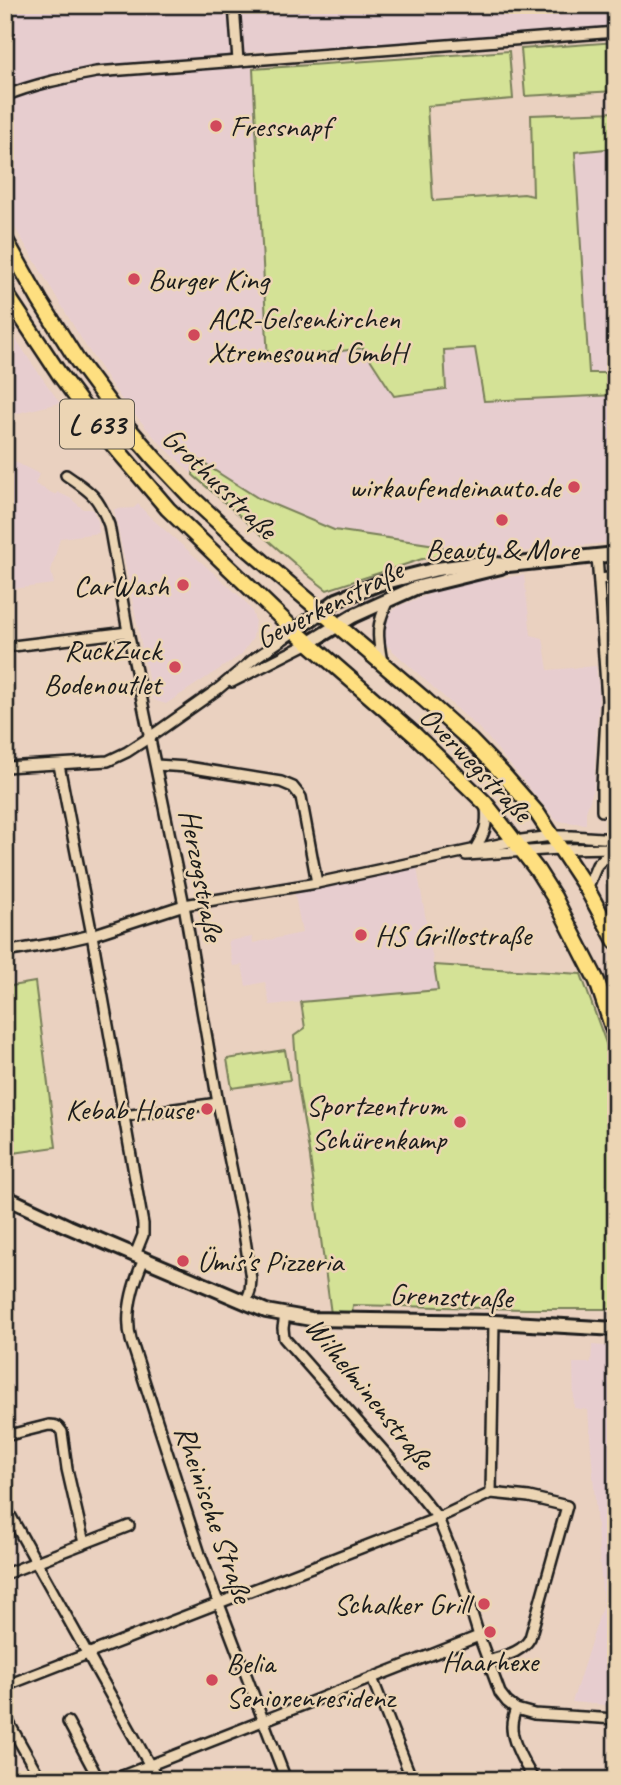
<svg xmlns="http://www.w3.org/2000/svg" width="621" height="1785" font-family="Caveat,sans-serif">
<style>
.built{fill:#e7cdcf}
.green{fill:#d4e296;stroke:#787f59;stroke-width:2}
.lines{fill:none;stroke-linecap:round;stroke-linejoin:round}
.street-casing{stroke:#1c1c1c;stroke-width:14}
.secondary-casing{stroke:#1c1c1c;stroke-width:18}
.primary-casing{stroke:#1c1c1c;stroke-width:19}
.street{stroke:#ecd5b4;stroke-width:9}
.secondary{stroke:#ecd5b4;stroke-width:12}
.primary{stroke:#fedf80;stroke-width:14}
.poi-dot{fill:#d1495b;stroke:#ecd5b4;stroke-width:2.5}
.labels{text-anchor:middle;stroke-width:5;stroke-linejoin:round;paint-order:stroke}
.shield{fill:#ecd5b4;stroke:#5a544a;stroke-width:2}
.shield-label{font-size:28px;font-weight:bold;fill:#1c1c1c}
.poi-label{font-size:30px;fill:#1c1c1c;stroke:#ecd5b4;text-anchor:start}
.street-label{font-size:30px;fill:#1c1c1c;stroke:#ecd5b4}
</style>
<rect width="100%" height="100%" fill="#ead1c0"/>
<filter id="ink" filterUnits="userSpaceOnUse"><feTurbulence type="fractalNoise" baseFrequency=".0143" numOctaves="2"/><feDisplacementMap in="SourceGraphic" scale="14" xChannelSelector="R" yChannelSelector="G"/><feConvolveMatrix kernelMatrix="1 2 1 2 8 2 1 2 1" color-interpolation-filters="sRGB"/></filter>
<g filter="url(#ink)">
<g class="built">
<path d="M5,5H616V29L248,52L253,69L363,348L443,350L475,348L484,401L616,395V542L459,558L445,556L442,546L334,530L258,498L196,459L193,475L154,437L119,396L85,345L5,211Z"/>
<path d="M616,148V373L589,374L575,152Z"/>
<path d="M5,322L31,362L60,403L5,416Z"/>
<path d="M5,457L39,474L35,484L56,495L57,492L70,498L83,509H92L98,521L99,533L60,538L51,571L54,584L5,590Z"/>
<path d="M138,504L149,516L243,599L252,611L255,620L253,638L241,655L166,704L156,701L152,697L114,509L134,508Z"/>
<path d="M524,575L531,635L543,638L548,670L596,666L599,691L594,788L586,812V824L564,822L555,819L483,732L384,643V630L386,619L392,611L401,605L450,586L476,581Z"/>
<path d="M417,868L438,990L270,1005L265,982L246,986L242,965L233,966L228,941L252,937L253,943L302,933L294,890Z"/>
<path d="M592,1345L616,1347V1706L572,1702L603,1604L588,1410L574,1408L573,1363H591Z"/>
</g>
<g class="green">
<path d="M616,42V91L525,96L521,49Z"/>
<path d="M509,51L513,99L427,106L433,201L524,194L533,196L531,115L616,112V148L575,152L589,373H616V395L484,401L475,348L444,350L446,389L394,396L363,348L268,361L253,69Z"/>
<path d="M195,458L258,498L334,530L442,546L445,556L422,559L327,590L309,576L193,475Z"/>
<path d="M434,965L581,974L616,1071V1309H526L353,1305L352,1314H331L310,1157L298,1087L294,1036L305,1028L301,1002L438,990Z"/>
<path d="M35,982L56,1147L6,1154L5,987Z"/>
<path d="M285,1050L290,1080L232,1088L227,1059Z"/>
</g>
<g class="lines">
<g class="street-casing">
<g id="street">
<path d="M234,5L238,61"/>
<path d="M5,96C34,84 65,78 96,72L616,32"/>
<path d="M66,475C91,492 98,496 109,525L128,632L184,905L218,1103L242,1220L251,1279L250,1291L246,1302"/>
<path d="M597,556L607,700L602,786V811"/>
<path d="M600,579L616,577"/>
<path d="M5,647L128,632"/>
<path d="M382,662C377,635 376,626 388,600"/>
<path d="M232,682L309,643"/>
<path d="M59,765L92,935L143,1224V1235L135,1255"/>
<path d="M156,765L187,767L281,782L293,787L301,797L317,883"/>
<path d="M5,767L108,761L127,752L150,737L218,689L255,658L295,631"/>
<path d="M475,849C484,834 488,826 486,808"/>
<path d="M466,855L560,849L616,848"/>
<path d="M587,889L597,865L614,848"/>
<path d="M5,952L57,943L92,935L184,905L317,883L514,841L552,836H572L616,839"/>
<path d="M124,1116L218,1103"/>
<path d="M144,1259C133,1284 124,1313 131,1340L200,1554L286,1780"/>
<path d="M285,1315L283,1328L284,1338L388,1456L438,1518L458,1568L479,1636L500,1693L507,1702L516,1709L534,1714L616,1719"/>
<path d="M5,1436L49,1425C56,1425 58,1426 62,1432L67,1469L84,1543"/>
<path d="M5,1506L158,1780"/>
<path d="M5,1574L129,1526"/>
<path d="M488,1661C503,1656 522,1653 530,1638L567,1506L529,1497L491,1493"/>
<path d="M372,1678L412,1780"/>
<path d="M5,1686L438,1518L491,1493L494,1322"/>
<path d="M516,1709C514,1714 512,1720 512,1726C511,1741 526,1767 534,1780"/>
<path d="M5,1716L41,1780"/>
<path d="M68,1722L99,1780"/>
<path d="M112,1780L479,1636"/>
</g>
</g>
<g class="secondary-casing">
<g id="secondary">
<path d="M295,631L337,600L378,584L437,569L482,563L508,565L616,554"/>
<path d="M309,643L353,616L415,588L501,567"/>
<path d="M5,1197L69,1227L266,1311L311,1319L494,1322L616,1329"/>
</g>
</g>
<g class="primary-casing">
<g id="primary">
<path d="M5,239L40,301L77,360L123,422L155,459L189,495L241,543L424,699L471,741L502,773L537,813L587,889L616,942"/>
<path d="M5,292L60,375L103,433L168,509L295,631L416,736L485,803L537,870L554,897L597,981L616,1038"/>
</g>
</g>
<use href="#street" class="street"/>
<use href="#secondary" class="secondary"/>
<use href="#primary" class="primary"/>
</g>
</g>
<g class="poi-dot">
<circle cx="216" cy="126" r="7"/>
<circle cx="134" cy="279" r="7"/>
<circle cx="194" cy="335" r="7"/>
<circle cx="574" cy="487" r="7"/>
<circle cx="502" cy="520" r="7"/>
<circle cx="183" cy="585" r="7"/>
<circle cx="175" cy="667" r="7"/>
<circle cx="361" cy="935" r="7"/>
<circle cx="207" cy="1109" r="7"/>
<circle cx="460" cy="1122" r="7"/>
<circle cx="183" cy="1261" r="7"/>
<circle cx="484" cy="1604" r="7"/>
<circle cx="490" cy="1632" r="7"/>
<circle cx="212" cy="1680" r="7"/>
</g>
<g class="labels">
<rect class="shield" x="60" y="399.5" width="74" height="49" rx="5"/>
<g class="shield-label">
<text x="97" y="434">L 633</text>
</g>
<g class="poi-label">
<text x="230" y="136">Fressnapf</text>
<text x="148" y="289">Burger King</text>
<text x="208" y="328">ACR-Gelsenkirchen<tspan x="208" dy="34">Xtremesound GmbH</tspan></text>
<text x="560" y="497" text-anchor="end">wirkaufendeinauto.de</text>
<text x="502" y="559" text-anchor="middle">Beauty &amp; More</text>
<text x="169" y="595" text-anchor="end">CarWash</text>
<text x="161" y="660" text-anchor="end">RuckZuck<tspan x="161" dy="34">Bodenoutlet</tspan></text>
<text x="375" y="945">HS Grillostraße</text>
<text x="446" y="1115" text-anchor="end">Sportzentrum<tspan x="446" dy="34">Schürenkamp</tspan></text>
<text x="193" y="1119" text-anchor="end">Kebab House</text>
<text x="197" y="1271">Ümis's Pizzeria</text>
<text x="470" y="1614" text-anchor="end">Schalker Grill</text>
<text x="490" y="1671" text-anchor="middle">Haarhexe</text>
<text x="226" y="1673">Belia<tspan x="226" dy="34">Seniorenresidenz</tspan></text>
</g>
<g class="street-label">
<text transform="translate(220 483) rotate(44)" y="10">Grothusstraße</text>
<text transform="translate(329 604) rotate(-27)" y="10">Gewerkenstraße</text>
<text transform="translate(476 764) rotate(46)" y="10">Overwegstraße</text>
<text transform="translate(202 875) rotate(79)" y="10">Herzogstraße</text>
<text transform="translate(451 1296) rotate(2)" y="10">Grenzstraße</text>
<text transform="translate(370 1393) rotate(51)" y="10">Wilhelminenstraße</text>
<text transform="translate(214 1514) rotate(71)" y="10">Rheinische Straße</text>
</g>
</g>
<rect width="621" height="1785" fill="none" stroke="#ecd5b4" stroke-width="28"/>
<rect x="14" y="14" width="593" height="1757" fill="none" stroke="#1c1c1c" stroke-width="2.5" filter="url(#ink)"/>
</svg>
